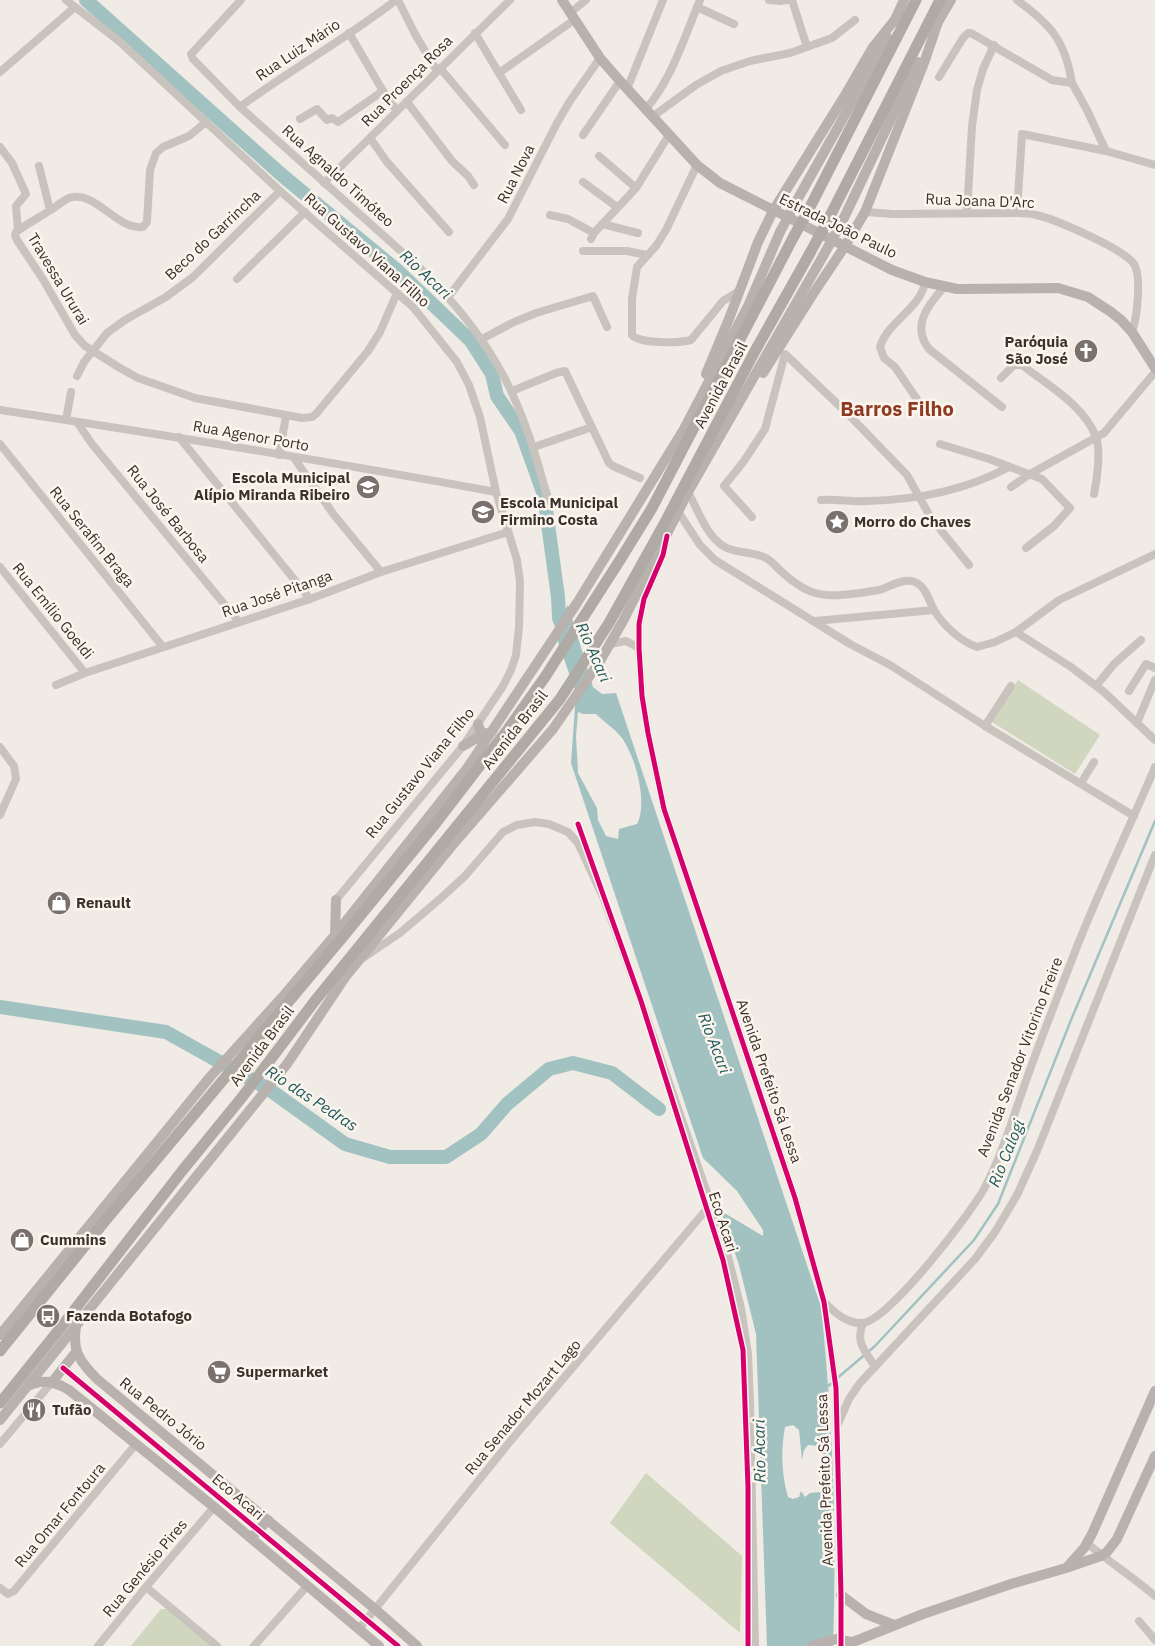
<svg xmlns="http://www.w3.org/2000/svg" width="1155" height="1646" font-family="'IBM Plex Sans',sans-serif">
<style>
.green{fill:#d1d6bf}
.water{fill:#a1c2c1;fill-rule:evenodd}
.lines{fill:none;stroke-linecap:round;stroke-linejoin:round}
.stream{stroke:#a1c2c1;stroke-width:2.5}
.river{stroke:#a1c2c1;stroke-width:14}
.minor{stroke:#c9c3be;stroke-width:8}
.major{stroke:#b8b1ad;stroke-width:10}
.highway{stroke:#afaaa4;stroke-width:11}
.major-bridge{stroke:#b8b1ad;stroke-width:10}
.highway-bridge{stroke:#afaaa4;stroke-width:11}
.cycleway-casing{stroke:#fbf5ee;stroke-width:8}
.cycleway{stroke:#d6006c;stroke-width:5}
.labels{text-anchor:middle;stroke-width:5;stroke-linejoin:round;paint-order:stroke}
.street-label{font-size:15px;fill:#3b302b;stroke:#fbf5ee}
.poi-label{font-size:15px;font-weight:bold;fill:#3b302b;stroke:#fbf5ee;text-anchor:start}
.water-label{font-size:16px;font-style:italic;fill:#1f5a5e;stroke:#fbf5ee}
.district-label{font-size:20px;font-weight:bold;fill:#8c3b22;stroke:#fbf5ee}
</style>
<rect width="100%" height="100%" fill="#f0ebe5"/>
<g class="green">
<path d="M1018,680L1100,735L1075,774L992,722Z"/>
<path d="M646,1473L742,1556L740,1633L610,1523Z"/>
<path d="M161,1609H168L214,1646H131Z"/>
</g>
<path class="water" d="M568,605L593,687L602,694L616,693L821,1307C833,1420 837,1533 833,1646H767L756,1334L739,1265L721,1211L763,1236V1230L737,1191L703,1158L571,763L576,693L557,639L556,622ZM578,712L583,714H596C604,722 615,729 622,738C636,758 648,803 637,824L619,829L618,839L606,836L598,820L597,808L578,773L576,736ZM793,1425L799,1430L802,1460L804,1450L808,1445L819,1446C827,1460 827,1477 821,1492L810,1493L805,1497L801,1491L799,1497L793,1499L788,1497C781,1473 781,1450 785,1427Z"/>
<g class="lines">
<path class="stream" d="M828,1386L875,1346L974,1240L998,1204L1071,1020L1155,821"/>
<g class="river">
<path d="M86,0L283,176L399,272L471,341L492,374L497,396L521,431L544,495L558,597L559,618L566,635"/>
<path d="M0,1007L166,1032L270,1090L345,1144L390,1157H446L481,1134L507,1104L549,1069L573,1063L612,1073L659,1109"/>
</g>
<g class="minor">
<path d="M66,0L119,41L280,191L413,307L457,362L469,385L480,417L496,492L517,560L520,582L519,627L516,655L511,670L503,686L463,746L336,900"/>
<path d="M241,0L193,52L191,54L193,59L240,107L422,270C496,343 525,405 549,505"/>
<path d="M398,0L415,34L437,71"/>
<path d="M769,0L780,1L788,0"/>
<path d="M792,0L807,47"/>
<path d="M1017,0C1051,25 1065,40 1072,83"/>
<path d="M697,7L734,24"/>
<path d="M570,13L586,0"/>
<path d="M349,33L383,91L397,111"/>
<path d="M475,33L521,110"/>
<path d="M440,68L505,145"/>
<path d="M0,72L75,7"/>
<path d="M499,73L574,20"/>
<path d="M939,77L963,38L968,33H971L1052,80L1072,83L1087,110L1106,151L1155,165"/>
<path d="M627,89L663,0"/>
<path d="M407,102L452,161L468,176L474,185"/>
<path d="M240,107C291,69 346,39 396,0"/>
<path d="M645,110C672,79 684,38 700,0"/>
<path d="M652,117L696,85L721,71L750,61L790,53L832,38L855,20"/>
<path d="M300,119L317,109L327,120L332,118L338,122L383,91"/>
<path d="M206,122L189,136L163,147L156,153L150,170L147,222L143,227C116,230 95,189 69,198C62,201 56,207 49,211C38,218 27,224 16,232L15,235L17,240L44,281L75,335L85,346L120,368L138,378L195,398L302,418L312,417L316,414L368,351L380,332L397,293"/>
<path d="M583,135L620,81"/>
<path d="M370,138L387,162L449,232"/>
<path d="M0,147L12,163L26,194L16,206L18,230"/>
<path d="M599,156L636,188"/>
<path d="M697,165L666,230L656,246L637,267L632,299V335C640,344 679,343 691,340L723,301L739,291"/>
<path d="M39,166L50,210"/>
<path d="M583,182L617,207"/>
<path d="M324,183L510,0"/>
<path d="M865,212L893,214L1017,213C1023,213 1030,213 1036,215C1055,219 1124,249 1134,264C1142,277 1137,318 1132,332"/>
<path d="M967,213L972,126L977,90L983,69L994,45"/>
<path d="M1017,213L1022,134L1106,151"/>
<path d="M550,215L568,219L594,233"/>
<path d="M602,224L638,233"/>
<path d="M591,239L594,233L636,188L669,135"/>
<path d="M583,251H627L647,255"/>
<path d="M237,279L305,212"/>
<path d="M925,282C921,308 888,321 880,347L884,358L895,367L927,414"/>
<path d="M944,287C928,305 911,326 929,349L1002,407"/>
<path d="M449,296L508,219L557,123L570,101L600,58"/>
<path d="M482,339L514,322L536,313L593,296L607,327"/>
<path d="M77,376L84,362L107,333L125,320L166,297L193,277L280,191"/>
<path d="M1001,378L1014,365H1022C1047,385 1084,405 1096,437C1101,451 1097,480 1094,494"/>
<path d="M512,391L556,373L565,371L609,463L613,466L640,478"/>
<path d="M0,410C166,435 331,462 496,492"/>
<path d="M66,420L71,392"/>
<path d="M77,422L92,444L239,622"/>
<path d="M179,437L310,599"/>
<path d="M0,444L163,647"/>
<path d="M940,444L989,459L1042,479L1070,508L1054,526L1026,548"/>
<path d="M534,447L592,427"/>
<path d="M279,455L286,416"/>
<path d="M294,458L334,515L381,572"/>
<path d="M1011,487L1030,474L1104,433L1155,372"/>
<path d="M688,492C697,508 704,529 717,541C730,555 750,550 766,558C773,562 777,568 783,573C802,590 816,597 841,595C854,594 867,592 879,590C889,587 901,579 912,581C926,585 928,599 934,610C943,625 960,641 977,647L995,642L1016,632L1059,600L1155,554"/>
<path d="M821,500C837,499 852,502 867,501C916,500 966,490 1009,467"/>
<path d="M679,513L700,545L715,560L850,644L890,665L985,726L1134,816"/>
<path d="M752,517L724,486L744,461L765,429L785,354L847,413L907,475L931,518L969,565"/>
<path d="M666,541L663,555L644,599L639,624V648L642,696L648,733L664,809L795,1198L824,1302L836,1388L841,1595V1644"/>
<path d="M0,567L85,673"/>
<path d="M815,621L934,610"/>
<path d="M1016,632L1071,667L1104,692L1155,740"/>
<path d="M610,644L626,641L639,648"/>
<path d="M56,685L85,673L310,599L381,572L508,532"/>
<path d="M1096,686L1114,664L1141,640"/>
<path d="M1129,691L1146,664L1155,668"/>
<path d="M1137,723L1155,680"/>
<path d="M985,726L1011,686"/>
<path d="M0,747L14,766L16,779L0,815"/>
<path d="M1081,783L1094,762"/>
<path d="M363,958L400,933L441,898L465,876L503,832L517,825L535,822L549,824L568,832L578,843L603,897L641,1001L725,1245L741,1308L748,1354L750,1402L755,1646"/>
<path d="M824,1302C834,1312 847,1324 862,1323C888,1322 972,1212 985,1187C1003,1153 1014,1114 1027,1078C1043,1033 1061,988 1078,944C1102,884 1130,826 1155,767"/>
<path d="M863,1323C855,1343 865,1350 875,1367"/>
<path d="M838,1424L849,1399L860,1383L975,1259L995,1232L1017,1195L1037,1151L1155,855"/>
<path d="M0,1444L52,1382"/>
<path d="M1087,1543C1109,1562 1133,1577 1155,1596"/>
<path d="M146,1587L217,1646"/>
<path d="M0,1588L8,1594L14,1591L136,1444"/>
<path d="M1139,1621L1155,1640"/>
<path d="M359,1629L508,1444L706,1210L712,1205"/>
<path d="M98,1646L146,1587L214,1507"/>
<path d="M254,1646L307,1586"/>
</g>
<g class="major">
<path d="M562,0L600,58L620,81L697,165L720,183L892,270L925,282L957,289L1058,288L1088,297L1111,312L1121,320L1132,332L1155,368"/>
<path d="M894,22L904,0"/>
<path d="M935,27L951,0"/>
<path d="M796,202L855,97L887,37"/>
<path d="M842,222L918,62"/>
<path d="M763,373L813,294L845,246L865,212L924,63L938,22"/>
<path d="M706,374L729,319L758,242L773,211L844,97L873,47L897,17"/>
<path d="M478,724L480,730L484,734"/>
<path d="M463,746L484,734L492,732"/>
<path d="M335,935L336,900"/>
<path d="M76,1327C72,1351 80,1362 97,1379L375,1609L417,1646"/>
<path d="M0,1335L210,1077L285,994L335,935L468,767L577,603L684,429L748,306L780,232"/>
<path d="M52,1382L76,1352"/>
<path d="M28,1386C43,1378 56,1382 69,1390L214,1507L379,1646"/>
<path d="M0,1420L287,1064L346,976L450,848L553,729L600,661L623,621L688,492L823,256"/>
<path d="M251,1538L268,1520"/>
<path d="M1068,1566L1084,1548L1092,1534L1155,1391"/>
<path d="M841,1595L866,1614L894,1625"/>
<path d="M812,1646L836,1639L851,1642"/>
<path d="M843,1646L923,1614L1011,1584L1066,1568L1101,1556L1107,1552L1117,1539L1155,1456"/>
</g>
<g class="highway">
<path d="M808,211L916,0"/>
<path d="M830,216L940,0"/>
<path d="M0,1351L105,1221L342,938L436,823L508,729L545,677L620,560L652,508L794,236"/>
<path d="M0,1403L62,1326L182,1171L243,1096L314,1002L560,699L609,623L663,526L755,351L810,253"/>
</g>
<g class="major-bridge">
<path d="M780,232L796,202"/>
<path d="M823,256L842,222"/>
</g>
<g class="highway-bridge">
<path d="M794,236L808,211"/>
<path d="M810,253L830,216"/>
</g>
<g class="cycleway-casing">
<g id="cycleway">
<path d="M667,536L663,555L644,599L639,624V648L642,696L648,733L664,809L795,1198L824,1302L836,1388L841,1595V1646"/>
<path d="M578,824L641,1001L723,1260L743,1350L748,1487V1646"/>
<path d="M63,1368L398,1646"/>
</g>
</g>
<use href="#cycleway" class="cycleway"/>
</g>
<defs>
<g id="church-disc" transform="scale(1.25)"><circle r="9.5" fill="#7a716c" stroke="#fbf5ee"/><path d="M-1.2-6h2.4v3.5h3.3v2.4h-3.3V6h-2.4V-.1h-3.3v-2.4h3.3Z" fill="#fff"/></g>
<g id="school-disc" transform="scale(1.25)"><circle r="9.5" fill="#7a716c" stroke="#fbf5ee"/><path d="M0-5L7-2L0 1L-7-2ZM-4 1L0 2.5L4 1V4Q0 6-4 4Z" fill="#fff"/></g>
<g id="sight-disc" transform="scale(1.25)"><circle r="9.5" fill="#7a716c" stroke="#fbf5ee"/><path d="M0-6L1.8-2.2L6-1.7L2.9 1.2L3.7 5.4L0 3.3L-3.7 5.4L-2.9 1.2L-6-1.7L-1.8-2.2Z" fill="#fff"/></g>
<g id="shop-disc" transform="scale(1.25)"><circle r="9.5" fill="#7a716c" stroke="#fbf5ee"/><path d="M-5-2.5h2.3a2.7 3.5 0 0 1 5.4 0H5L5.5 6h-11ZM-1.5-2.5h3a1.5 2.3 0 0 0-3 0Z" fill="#fff"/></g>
<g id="bus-disc" transform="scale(1.25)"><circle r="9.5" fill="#7a716c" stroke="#fbf5ee"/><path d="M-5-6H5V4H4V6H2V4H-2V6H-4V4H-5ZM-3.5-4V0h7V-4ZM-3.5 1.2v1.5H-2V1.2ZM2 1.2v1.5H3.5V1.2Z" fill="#fff"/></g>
<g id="supermarket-disc" transform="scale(1.25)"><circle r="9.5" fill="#7a716c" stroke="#fbf5ee"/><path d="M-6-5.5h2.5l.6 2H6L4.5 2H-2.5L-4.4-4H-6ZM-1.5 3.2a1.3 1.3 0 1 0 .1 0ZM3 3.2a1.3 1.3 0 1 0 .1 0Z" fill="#fff"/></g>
<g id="restaurant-disc" transform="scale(1.25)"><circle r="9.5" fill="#7a716c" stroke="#fbf5ee"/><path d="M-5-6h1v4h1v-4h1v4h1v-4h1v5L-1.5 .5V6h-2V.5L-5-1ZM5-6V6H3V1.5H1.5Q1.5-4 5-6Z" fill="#fff"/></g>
</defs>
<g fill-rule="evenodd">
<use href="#church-disc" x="1086" y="351"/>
<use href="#school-disc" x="368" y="487"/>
<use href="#school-disc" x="483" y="512"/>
<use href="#sight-disc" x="837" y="522"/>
<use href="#shop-disc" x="59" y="903"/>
<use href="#shop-disc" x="22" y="1240"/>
<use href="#bus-disc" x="48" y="1316"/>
<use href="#supermarket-disc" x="219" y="1372"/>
<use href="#restaurant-disc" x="34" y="1410"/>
</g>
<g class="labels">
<g class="street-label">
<text transform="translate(298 50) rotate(-34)" y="5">Rua Luiz Mário</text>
<text transform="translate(407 81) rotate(-45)" y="5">Rua Proença Rosa</text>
<text transform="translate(516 174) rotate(-63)" y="5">Rua Nova</text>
<text transform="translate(338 176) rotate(42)" y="5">Rua Agnaldo Timóteo</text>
<text transform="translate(980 201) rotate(2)" y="5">Rua Joana D'Arc</text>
<text transform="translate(838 226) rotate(26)" y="5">Estrada João Paulo</text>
<text transform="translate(213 235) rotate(-43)" y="5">Beco do Garrincha</text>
<text transform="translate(367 250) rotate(42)" y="5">Rua Gustavo Viana Filho</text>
<text transform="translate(58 279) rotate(59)" y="5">Travessa Ururai</text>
<text transform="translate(721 385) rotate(-62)" y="5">Avenida Brasil</text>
<text transform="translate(251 436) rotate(10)" y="5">Rua Agenor Porto</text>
<text transform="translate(168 514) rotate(51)" y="5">Rua José Barbosa</text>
<text transform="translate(92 537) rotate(51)" y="5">Rua Serafim Braga</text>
<text transform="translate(277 594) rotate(-19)" y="5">Rua José Pitanga</text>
<text transform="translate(53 611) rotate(51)" y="5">Rua Emílio Goeldi</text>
<text transform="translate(515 730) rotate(-52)" y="5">Avenida Brasil</text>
<text transform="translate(420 773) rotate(-51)" y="5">Rua Gustavo Viana Filho</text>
<text transform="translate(262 1046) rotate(-53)" y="5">Avenida Brasil</text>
<text transform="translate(1020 1057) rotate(-69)" y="5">Avenida Senador Vitorino Freire</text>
<text transform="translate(769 1081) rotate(71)" y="5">Avenida Prefeito Sá Lessa</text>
<text transform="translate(723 1222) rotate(72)" y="5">Eco Acari</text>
<text transform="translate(523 1407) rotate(-50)" y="5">Rua Senador Mozart Lago</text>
<text transform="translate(163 1414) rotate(39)" y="5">Rua Pedro Jório</text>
<text transform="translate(825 1480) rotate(-92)" y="5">Avenida Prefeito Sá Lessa</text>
<text transform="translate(238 1497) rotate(40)" y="5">Eco Acari</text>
<text transform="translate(60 1515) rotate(-50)" y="5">Rua Omar Fontoura</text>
<text transform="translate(145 1568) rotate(-50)" y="5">Rua Genésio Pires</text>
</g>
<g class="poi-label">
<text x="1068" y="347" text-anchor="end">Paróquia<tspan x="1068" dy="17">São José</tspan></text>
<text x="350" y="483" text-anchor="end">Escola Municipal<tspan x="350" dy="17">Alípio Miranda Ribeiro</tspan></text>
<text x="500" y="508">Escola Municipal<tspan x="500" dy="17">Firmino Costa</tspan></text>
<text x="854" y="527">Morro do Chaves</text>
<text x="76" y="908">Renault</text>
<text x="40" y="1245">Cummins</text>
<text x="66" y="1321">Fazenda Botafogo</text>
<text x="236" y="1377">Supermarket</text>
<text x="52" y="1415">Tufão</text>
</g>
<g class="water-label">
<text transform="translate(426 274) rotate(43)" y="6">Rio Acari</text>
<text transform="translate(594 652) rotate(66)" y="6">Rio Acari</text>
<text transform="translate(715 1043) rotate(69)" y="6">Rio Acari</text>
<text transform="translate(312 1098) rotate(33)" y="6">Rio das Pedras</text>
<text transform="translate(1006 1153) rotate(-68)" y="6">Rio Calogi</text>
<text transform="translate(759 1451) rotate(-91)" y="6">Rio Acari</text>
</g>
<g class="district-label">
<text x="897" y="416">Barros Filho</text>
</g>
</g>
</svg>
